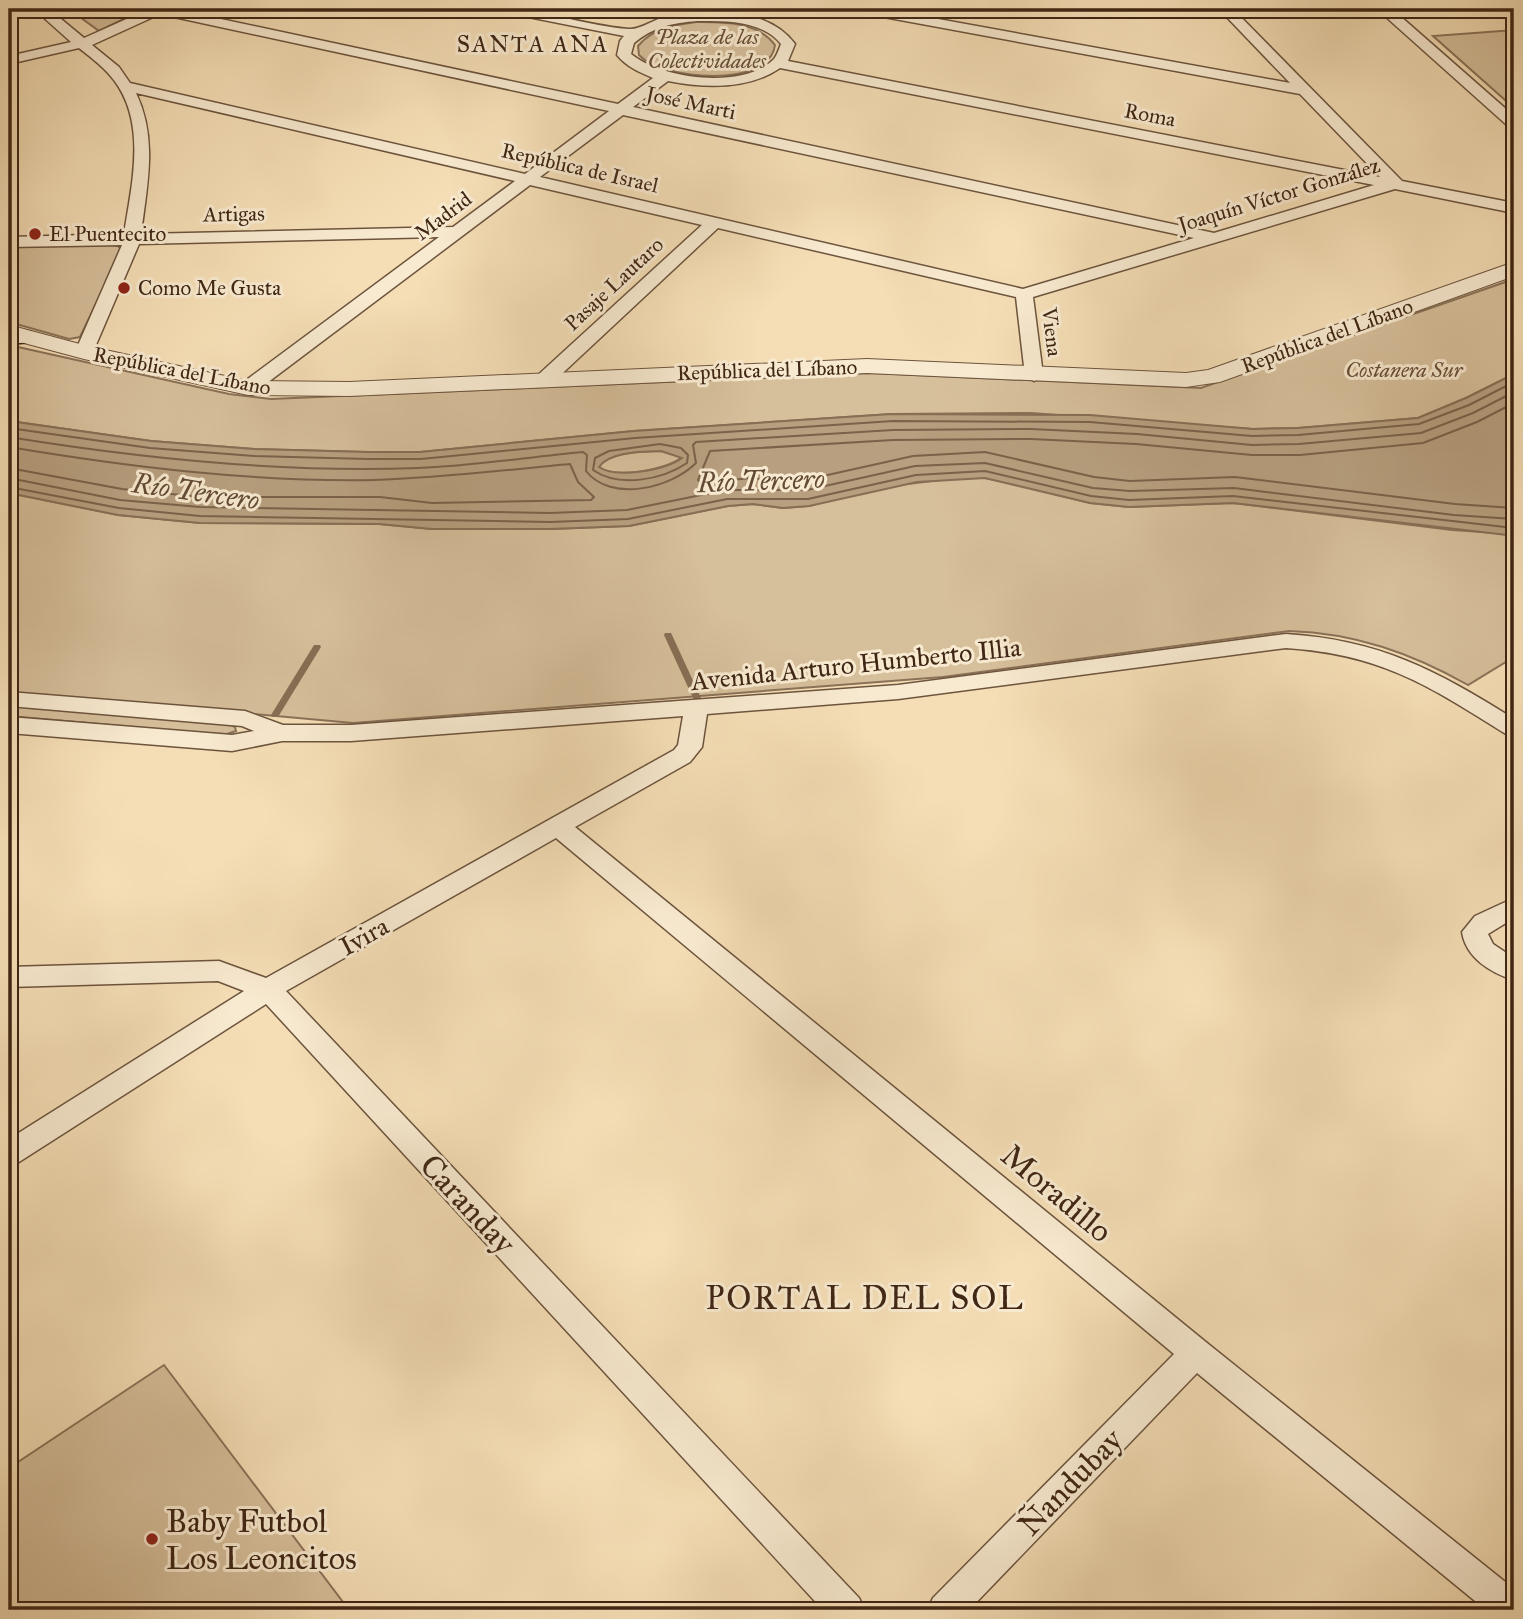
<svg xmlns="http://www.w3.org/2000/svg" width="1523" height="1619" font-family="'IM FELL Great Primer',serif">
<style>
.green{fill:#d6bf9b;stroke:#8a7258;stroke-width:2}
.water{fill:#b79f7f;stroke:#876f55;stroke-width:2;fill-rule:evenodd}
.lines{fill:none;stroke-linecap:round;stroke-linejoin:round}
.shore{stroke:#7b624a;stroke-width:2}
.stream{fill:#876f55;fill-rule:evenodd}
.minor-casing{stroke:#6c543d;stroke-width:3}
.tertiary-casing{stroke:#6c543d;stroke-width:2}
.secondary-casing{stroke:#3f2615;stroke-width:3}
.minor{fill:#f8ead0;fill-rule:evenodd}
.tertiary{fill:#f8ead0;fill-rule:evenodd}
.secondary{fill:#f8ead0;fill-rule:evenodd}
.poi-dot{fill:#8f2418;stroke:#f8ead0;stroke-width:2.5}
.labels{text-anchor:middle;stroke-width:6;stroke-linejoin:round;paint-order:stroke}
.far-park-label{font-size:21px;font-style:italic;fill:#654c36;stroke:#f8ead0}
.far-street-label{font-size:21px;fill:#3f2615;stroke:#f8ead0}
.far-poi-label{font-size:21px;fill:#3f2615;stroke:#f8ead0;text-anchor:start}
.far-neighbourhood-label{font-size:23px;letter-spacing:2px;fill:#3f2615;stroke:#f8ead0}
.street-label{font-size:26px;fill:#3f2615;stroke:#f8ead0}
.water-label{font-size:28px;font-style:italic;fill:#634a35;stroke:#f8ead0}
.near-street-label{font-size:32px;fill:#3f2615;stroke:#f8ead0}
.near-poi-label{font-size:32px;fill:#3f2615;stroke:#f8ead0;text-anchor:start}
.near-neighbourhood-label{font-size:33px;letter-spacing:2px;fill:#3f2615;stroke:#f8ead0}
</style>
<rect width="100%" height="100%" fill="#f5deb6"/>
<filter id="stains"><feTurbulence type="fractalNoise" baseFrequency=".00286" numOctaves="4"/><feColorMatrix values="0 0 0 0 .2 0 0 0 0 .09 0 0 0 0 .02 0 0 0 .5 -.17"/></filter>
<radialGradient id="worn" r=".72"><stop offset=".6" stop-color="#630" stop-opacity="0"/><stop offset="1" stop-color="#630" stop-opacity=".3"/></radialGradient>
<g class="green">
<path d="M69,9H138L142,10L99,31Z"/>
<path d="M696,22C723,22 757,21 775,45C770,89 662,80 639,55L638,46C653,28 674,25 696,22Z"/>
<path d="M1514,30V108L1433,36Z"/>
<path d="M107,244L118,246L122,250L80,337L69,339L9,322V246Z"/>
<path d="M1514,279V374L1466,398L1418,418L1298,428L1253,429L1031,413L892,414L634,431L420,452H368L254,449L151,441L9,421V345L229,394L271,399L871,373L1201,388Z"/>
<path d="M661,451L682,457C667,470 616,479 599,467C609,451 643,452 661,451Z"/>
<path d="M957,478H985L1014,484L1090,503L1129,507L1233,503L1452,530L1514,534V657L1468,685C1411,653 1355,633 1289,631L943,677L353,723L9,692V493L118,515L200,523L379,524L432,529H550L629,526L728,506L753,504L783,508L809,506L883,487Z"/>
<path d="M9,705L229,724L235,727L236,731L224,735L9,716Z"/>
<path d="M164,1365L349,1610H9V1468Z"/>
</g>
<path class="water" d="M1514,374V534L1507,535L1233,503L1129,507L1090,503L985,478L917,482L809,506L783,508L753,504L728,506L629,526L550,529H432L379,524L200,523L118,515L9,493V421L151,441L254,449L368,452H420L634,431L892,414L1090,415L1253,429L1298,428L1418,418L1466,398ZM661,451L682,458C666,470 616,479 599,467C609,451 644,452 661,451Z"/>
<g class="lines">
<g class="shore">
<path d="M1514,403L1477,422L1423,443L1300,455H1252L1136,444L1031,439L893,440L710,451L698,480L702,483L751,478L784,482L805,480L913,456L985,452L1094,477L1130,481L1235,477L1455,504L1514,508"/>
<path d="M9,428L150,448L254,456L368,459H421L635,438L893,421L1090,422L1252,436L1298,435L1419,424L1469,405L1514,382"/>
<path d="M9,437C144,459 281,473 418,468C473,466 528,457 583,452L587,455L586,471C611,503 671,488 696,463L693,445L696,442L893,430L1031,429L1137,434L1252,445L1299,444L1421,433L1473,413L1514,392"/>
<path d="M660,444L681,448L688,455L687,463C662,480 619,488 593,470L595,458L609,451Z"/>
<path d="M9,447C129,467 252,482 374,480C440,478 505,470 570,464L578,482L594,497L591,500L432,503L380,497H201L122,489L9,468"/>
<path d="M9,478L120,500L200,507L550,513L627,510L726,490H807L915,466L985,463L1093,488L1130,491L1234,488L1454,515L1514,519"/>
<path d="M9,487L119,508L200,516L550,522L628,519L727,499H808L916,475L985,471L1091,496L1129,500L1233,496L1514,528"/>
</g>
<g class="stream">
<path d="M12,625L16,627L12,632H9V626Z"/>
<path d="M665,633H671L672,635L701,698L700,700L697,701L693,698L664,635Z"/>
<path d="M314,645H320L321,647L278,717H272L271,715Z"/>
</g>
<g class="minor-casing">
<g id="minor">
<path d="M34,9H49L84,38L149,9H174L618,104L653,78C639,72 627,67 617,55L620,41L624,36L508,13L501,9C545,9 586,26 629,29C639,30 654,20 664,17C705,7 768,7 795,44L788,61L1380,177L1300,94L862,13L855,9H883L1290,83L1219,9H1233L1402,181L1514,203V213L1395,189L1033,297L1043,375L1034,381L1025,375L1016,297L718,228L552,383H538L536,379L538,375L702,225L530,185L255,392L248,394L239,388L241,384L439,237L139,244L93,352L90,356H78L75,352L122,245L9,247V237L124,234C132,182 149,117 108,73C100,64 89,56 79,48L9,64V56L71,42ZM160,14L609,111L525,174L130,83L119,67L92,45ZM697,21C725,21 762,20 781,44C779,49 777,55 774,59C744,90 661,79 631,54L634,43C653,27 673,23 697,21ZM780,68L1374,185L1214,233L633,107L668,81C704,88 748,90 780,68ZM136,93L515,181L453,227L141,234C147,185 158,139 136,93ZM623,115L1194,238L1023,289L540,177Z"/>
<path d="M1377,9H1392L1514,116V129L1509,127Z"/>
<path d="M1286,634C1380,640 1436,670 1514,719V737L1506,734C1428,685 1380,654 1286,648L898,699L707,714L702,747L690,762L575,827L1207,1343L1514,1589V1610H1486L1197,1373L969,1610H927L933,1598L1174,1354L556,838L286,991L859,1598L865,1610H823L266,1004L19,1162L9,1166V1139L244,991L218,981L9,987V967L219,961L266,978L674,750L678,745L683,716L351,741H282L232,751L9,733V717L232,735L254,731L242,726L9,706V692L245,711L283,725H351L898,685Z"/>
<path d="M1514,898V918L1488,934L1493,944L1514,958V980C1491,973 1466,958 1462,932L1475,916Z"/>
</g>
</g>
<g class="tertiary-casing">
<path id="tertiary" d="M1514,262V276L1220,382L1186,387L867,373L349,396L248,395L84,359L9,339V325L87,346L248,381L349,382L867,359L1186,373L1208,370Z"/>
</g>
<g class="secondary-casing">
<path id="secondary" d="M9,328L31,332L35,337L31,342L9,344Z"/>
</g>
<use href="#minor" class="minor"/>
<use href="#tertiary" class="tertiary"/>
<use href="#secondary" class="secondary"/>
</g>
<g class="poi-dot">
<circle cx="35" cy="234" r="7"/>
<circle cx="124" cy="288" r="7"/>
<circle cx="152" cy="1539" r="7"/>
</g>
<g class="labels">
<g class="far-park-label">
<text x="707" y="44">Plaza de las<tspan x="707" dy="24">Colectividades</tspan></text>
<text x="1404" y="377">Costanera Sur</text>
</g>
<g class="far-street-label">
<text transform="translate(691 103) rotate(12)" y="7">José Marti</text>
<text transform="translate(1150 115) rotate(11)" y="7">Roma</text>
<text transform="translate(580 168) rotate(13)" y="7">República de Israel</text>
<text transform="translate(1279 195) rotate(-17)" y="7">Joaquín Víctor González</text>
<text transform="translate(234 214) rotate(-1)" y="7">Artigas</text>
<text transform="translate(443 216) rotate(-37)" y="7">Madrid</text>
<text transform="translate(614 284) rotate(-43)" y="7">Pasaje Lautaro</text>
<text transform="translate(1052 332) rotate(83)" y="7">Viena</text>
<text transform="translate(1327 336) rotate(-20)" y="7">República del Líbano</text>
<text transform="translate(767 370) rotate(-2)" y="7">República del Líbano</text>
<text transform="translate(182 371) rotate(11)" y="7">República del Líbano</text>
</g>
<g class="far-poi-label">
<text x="49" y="241">El Puentecito</text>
<text x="138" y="295">Como Me Gusta</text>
</g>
<g class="far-neighbourhood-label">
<text x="533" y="52">SANTA ANA</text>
</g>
<g class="street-label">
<text transform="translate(856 664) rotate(-6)" y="9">Avenida Arturo Humberto Illia</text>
<text transform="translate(364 936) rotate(-29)" y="9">Ivira</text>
</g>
<g class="water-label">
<text transform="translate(761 480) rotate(-2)" y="10">Río Tercero</text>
<text transform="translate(196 491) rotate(8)" y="10">Río Tercero</text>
</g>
<g class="near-street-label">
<text transform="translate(1057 1193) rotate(40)" y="11">Moradillo</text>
<text transform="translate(468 1204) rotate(47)" y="11">Caranday</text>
<text transform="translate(1070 1482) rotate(-46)" y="11">Ñandubay</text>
</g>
<g class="near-poi-label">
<text x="166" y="1532">Baby Futbol<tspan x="166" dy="37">Los Leoncitos</tspan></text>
</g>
<g class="near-neighbourhood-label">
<text x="865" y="1309">PORTAL DEL SOL</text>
</g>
</g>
<rect width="1523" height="1619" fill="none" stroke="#f5deb6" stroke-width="35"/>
<rect x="10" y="10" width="1502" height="1598" fill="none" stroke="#3f2615" stroke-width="3.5"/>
<rect x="18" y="18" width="1488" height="1584" fill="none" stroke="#3f2615" stroke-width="2"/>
<rect width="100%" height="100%" filter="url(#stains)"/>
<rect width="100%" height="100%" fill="url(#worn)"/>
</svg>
